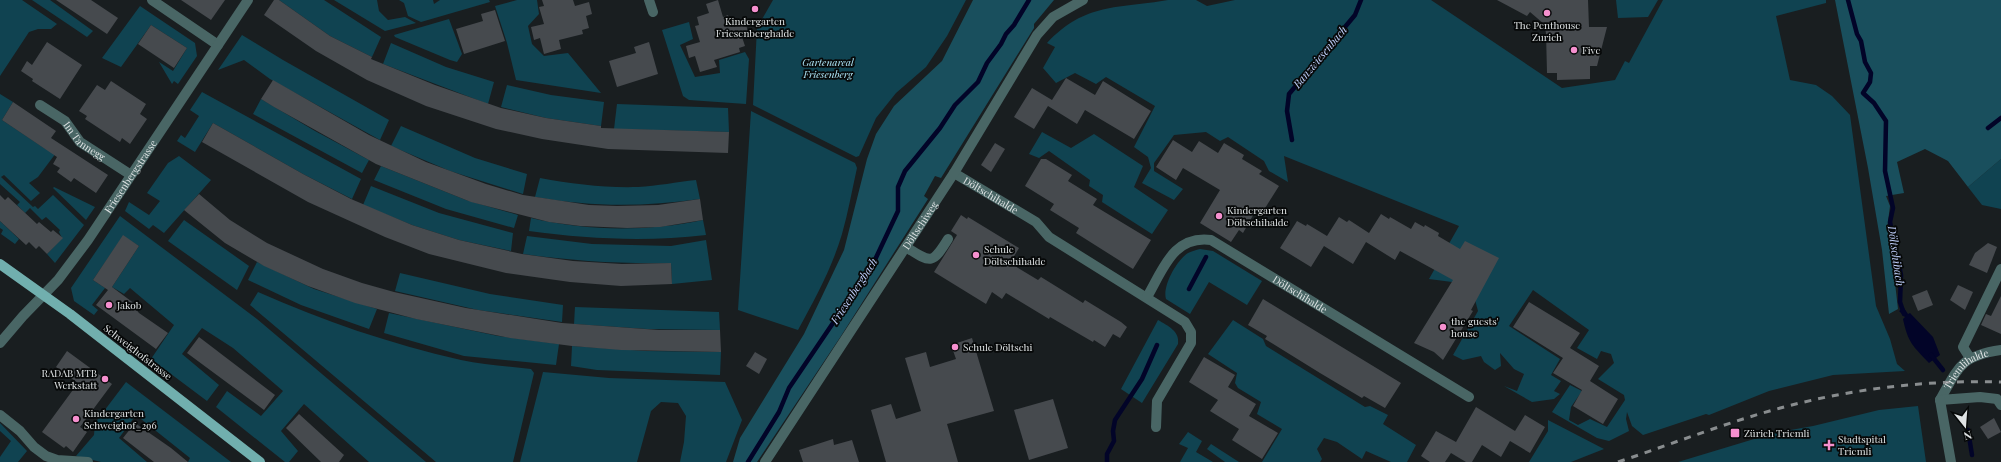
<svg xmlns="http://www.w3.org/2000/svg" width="2001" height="462" font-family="'Playfair Display',serif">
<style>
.green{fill:#104351}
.forest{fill:#194f5d}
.water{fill:#020428}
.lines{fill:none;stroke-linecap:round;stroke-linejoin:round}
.stream{stroke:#020428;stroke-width:4.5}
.building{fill:#464a4e}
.minor{stroke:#496665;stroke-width:10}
.major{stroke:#71afae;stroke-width:10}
.rail{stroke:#898d8f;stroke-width:3;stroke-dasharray:7 7;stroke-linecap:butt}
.poi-dot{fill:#f690cf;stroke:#060808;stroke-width:1.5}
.labels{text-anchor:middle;stroke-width:3.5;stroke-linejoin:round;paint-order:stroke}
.poi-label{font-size:10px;fill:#dfe3e4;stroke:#060808;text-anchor:start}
.park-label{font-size:10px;font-style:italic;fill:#aee7f9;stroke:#060808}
.street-label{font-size:10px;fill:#dfe3e4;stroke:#060808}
.water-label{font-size:11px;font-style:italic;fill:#becefa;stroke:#060808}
</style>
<rect width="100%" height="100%" fill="#191e20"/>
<g class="green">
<path d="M0,0H22L57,24L51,29H38L29,32L0,76Z"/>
<path d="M32,0H50L93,31L87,37Z"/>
<path d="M279,0H324L381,37L372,57L330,36Z"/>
<path d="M334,0H377L379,11L388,20L405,17L416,23L385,31Z"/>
<path d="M399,0H433L434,4L440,0H489L490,2L421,22L408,16L404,3Z"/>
<path d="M517,0H537L539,14L528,26L532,44L544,56L568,53L601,93L516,80L507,43L495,6Z"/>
<path d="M773,0H966L947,36L926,67L896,93L876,118L859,156L856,157L753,105L757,28Z"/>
<path d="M1168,0H1196L1207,6L1235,0H1431L1562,88L1615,80L1625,61L1629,63L1663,0H1826V3L1776,16L1790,80L1816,85L1832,96L1850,115L1876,306L1890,339L1897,364L1905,371L1833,375L1769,391L1709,415L1706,414L1643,435L1632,426L1627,412L1626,419L1629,431L1609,441L1597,438L1552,412L1570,385L1582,391L1571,407L1569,420L1578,425L1590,419L1607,427L1625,400L1624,395L1598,379L1614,363L1611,354L1601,351L1597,359L1577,348L1589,330L1533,290L1509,326L1560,359L1551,375L1561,381L1554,391L1560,394L1554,399L1532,402L1504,386L1517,391L1524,374L1514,369L1500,353L1501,366L1495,370L1484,362L1481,356L1463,360L1453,355L1478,311L1474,296L1452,282L1429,279L1459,226L1284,156L1288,182L1269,171L1264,161L1228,137L1220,141L1206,132L1174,135L1154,163V171L1183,189L1174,200L1142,183L1151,168L1148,157L1134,147L1155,106L1106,77L1096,84L1075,73L1056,83L1043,68L1055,47L1047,43C1086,2 1117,9 1168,0Z"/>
<path d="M1616,0H1658L1648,17L1618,18Z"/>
<path d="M140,6L195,43L197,56L178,84L174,81L172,84L159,62L173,71L187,48L151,25L121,67L102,58Z"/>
<path d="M449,19L462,54L457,62L450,60L395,37L394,35Z"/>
<path d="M689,22L693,39L680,45L695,77L720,73L719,60L745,52L749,59L746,104L689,100L683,96L662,30Z"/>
<path d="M242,35L283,60L389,120L380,140L270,79L244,60L218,70Z"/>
<path d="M391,43L446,67L494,82L488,104L383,64Z"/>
<path d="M507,85L551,95L604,102L601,126L546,118L501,107Z"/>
<path d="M202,92L361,179L352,199L303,174L213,123L195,152L177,141L181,135L185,138L199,116L190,110Z"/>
<path d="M0,94L13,102L2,120L44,148L56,153L38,177L29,183L40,193L31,201L4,175L1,177L33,207L35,206L38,209L53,195L84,225L55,263L47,254L62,238L59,232L60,230L46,217L42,220L30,208L25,213L17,205L20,202L0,184Z"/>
<path d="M261,99L315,131L369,160L362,173L253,114Z"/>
<path d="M617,104L728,108L729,132L614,129Z"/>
<path d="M751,111L855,163L857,168C852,190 848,213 842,234C832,268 815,299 798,330L738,310Z"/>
<path d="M401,126L475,158L527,174L523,194L450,171L391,146Z"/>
<path d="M1042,132L1071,148L1094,134L1143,166L1134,187L1168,210L1152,234L1102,202L1103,195L1089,186L1090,180L1049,151L1039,158L1029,154Z"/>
<path d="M179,156L211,180L164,233L153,225L149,229L125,211L129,202L149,215L160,201L147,193L168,163Z"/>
<path d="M2001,159V209L1982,205L1968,187Z"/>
<path d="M381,166L466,200L518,215L514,228L446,209L374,180Z"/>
<path d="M540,178C572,184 605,188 638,187C657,186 677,182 696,180L700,199C642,207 592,207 535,197Z"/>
<path d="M371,186L439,213L513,233L511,251L459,240L412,225L363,205Z"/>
<path d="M54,187L95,207L86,220L53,188Z"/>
<path d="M120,216L257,319L426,462H369L304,404L281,431L298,451L289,462H285L216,407L227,391L261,416L283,391L233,348L202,328L182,354L219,385L207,401L151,359L174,325L130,288L124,294L112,287L139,246L123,236L93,280L105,288L92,305L98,310L94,315L74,301L71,288Z"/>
<path d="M531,218C586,231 647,232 703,220L706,235C646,242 588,239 529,231Z"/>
<path d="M184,220L249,266L237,290L168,241Z"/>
<path d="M0,221L19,239L15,244L1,234L3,230L0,228Z"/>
<path d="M527,236L592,244L671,246L706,240L712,280L672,284L671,263C620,264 574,261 523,254Z"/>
<path d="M1200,249L1213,251L1262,281L1247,305L1209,282L1190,314L1166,299C1162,286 1177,260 1188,253C1192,251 1196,250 1200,249Z"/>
<path d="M257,262L314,289L377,309L369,329L301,305L248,280Z"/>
<path d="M400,273L490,294L563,305L562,322L478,310L395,291Z"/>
<path d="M258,292C323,321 391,344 461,360C483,365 508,366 531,369L534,373L513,462H436L250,305Z"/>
<path d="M575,307L719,312L720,330L647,329L574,324Z"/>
<path d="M389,313L498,336L559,344L556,365L464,356L384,333Z"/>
<path d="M1158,320C1168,326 1180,331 1178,344L1142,403L1121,389Z"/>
<path d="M1233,320L1263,339L1266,346L1365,407L1370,406L1388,415L1383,424L1416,445L1407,462H1391L1366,451L1362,459L1337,442L1324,438L1317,449L1322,459L1320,462H1262L1282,429L1257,414L1261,402L1238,388L1235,383L1237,373L1208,354Z"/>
<path d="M572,346L646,351L721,352L720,375L597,370L571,366Z"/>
<path d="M543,372L609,378L725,382L742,420L726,462H680L684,442L686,416L678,403L661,402L651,411L637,462H520Z"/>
<path d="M126,382L231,462H188L190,458L136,415L119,438L147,462H101L76,456L94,435L95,423Z"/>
<path d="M1918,406L1926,462H1678L1774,433L1813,426L1879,410Z"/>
<path d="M1548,420L1604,449L1571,462H1529L1548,431Z"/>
<path d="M0,423L27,451L18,462H0V457L11,441L0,431Z"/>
<path d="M1188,432L1202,441L1196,452L1213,462H1180L1188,448L1179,444Z"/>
<path d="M1211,444L1239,462H1225L1207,449Z"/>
</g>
<g class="forest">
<path d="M973,0H1054L1034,24V28L941,178L935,176L924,196L928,199L841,336L757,462H733L740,438L804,334L844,250L867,159L876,134L894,106L942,61Z"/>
<path d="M1835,0H2001V159L1968,187L1948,161L1925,149L1897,162L1904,193L1886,196L1890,206L1887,229L1891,248L1898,309L1889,314L1882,250L1868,168Z"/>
</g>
<path class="water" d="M1904,308L1908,314L1910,313L1933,337L1940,355L1929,363C1913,346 1908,343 1903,319L1905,317L1899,311Z"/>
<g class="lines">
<g class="stream">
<path d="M1848,0L1857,34L1861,41L1865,62L1871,73L1870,82L1863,93L1874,103L1886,121L1885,171L1893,208L1890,222L1901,275L1900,302L1904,314"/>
<path d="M1988,128L2001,118"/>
<path d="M1292,140L1287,111L1289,94L1355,15L1361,0"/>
<path d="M1189,289L1206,257"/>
<path d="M1931,355L1943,370"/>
<path d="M1968,430L1972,455"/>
<path d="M748,462L779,412L789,388L873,264L898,211V187L905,171L940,128L955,105L978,82L987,63L1001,44L1006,34L1014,25L1029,0"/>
<path d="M1107,462V454L1114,441L1113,431L1115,420L1142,379L1157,345"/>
</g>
</g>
<g class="building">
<path d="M56,0H91L118,18L107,34Z"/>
<path d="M181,0H225L211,20Z"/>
<path d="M274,0H279L330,36L372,57L371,59L435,85L501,108L546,118L601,126V128L729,132L728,153L608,149L542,139L496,129L426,106L367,80L316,51L264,15Z"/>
<path d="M542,0H573L575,6L589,2L592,14L586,16L589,28L582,30L583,34L559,40L561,49L544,54L540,38L534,40L531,27L544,24L539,7L544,6Z"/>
<path d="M718,0L723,17L728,15L731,25L745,21L748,32L741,34L745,46L739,48L740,52L714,60L717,67L700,72L695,56L689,58L686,46L700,42L695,26L699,25L697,17L709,13L706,4Z"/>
<path d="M1497,0H1588L1589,27H1607L1597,66H1590V79L1557,80V73H1547L1546,33L1544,24L1530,12L1527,16Z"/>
<path d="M495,10L505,41L464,54L456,29L483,21L481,14Z"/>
<path d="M151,25L187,48L174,68L138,44Z"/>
<path d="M47,42L82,65L60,99L32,81L33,79L21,71L27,61L32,65Z"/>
<path d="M649,42L658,74L617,87L609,61L636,53L634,47Z"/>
<path d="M1066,78L1095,95L1103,81L1151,111L1134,139L1085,110L1077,124L1048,106L1034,129L1014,117L1032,88L1052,100Z"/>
<path d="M273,80L369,135L426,162L486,184L523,195L589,205L617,206L658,205L700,199L703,220L660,227L627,228L580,226L549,222L471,202L376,164L274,107L261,99Z"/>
<path d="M111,81L146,104L140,114L147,119L130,144L122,138L120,142L85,119L87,116L79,111L97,85L105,90Z"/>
<path d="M13,102L56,131L51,138L108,175L96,193L74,178L71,182L57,172L60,168L53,164L57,157L2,120Z"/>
<path d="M213,123L303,174L351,199L412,225L459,240L522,254L573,261L622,264L671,263L672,284L621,286L570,282L506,273L429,254L385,237L308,202L202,142Z"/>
<path d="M1173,140L1192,152L1199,141L1218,153L1224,143L1244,155L1242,159L1262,171L1259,174L1279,186L1262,213L1256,210L1243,233L1239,230L1231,242L1200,223L1220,190L1183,168L1176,180L1156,167Z"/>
<path d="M995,143L1005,149L991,172L981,165Z"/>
<path d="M1041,159H1046L1072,175L1068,181L1097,199L1093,205L1151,240L1133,269L1076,233L1079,228L1050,210L1054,204L1025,186Z"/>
<path d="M199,194L230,220L267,243L323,269L362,283L394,292L466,308L562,323L659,330H720L721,352L621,350L572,346L510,338L416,319L355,303L308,286L264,266L225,243L184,210Z"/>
<path d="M0,195L5,200L8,197L37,224L39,222L51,232L53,230L63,238L47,254L39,246L36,249L29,242L26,245L0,221Z"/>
<path d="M1381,214L1389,219L1390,217L1411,229L1415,222L1424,227L1425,225L1439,233L1438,236L1460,249L1465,241L1499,258L1471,310L1473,311L1443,360L1434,352L1414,343L1453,280L1400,251L1395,260L1366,242L1353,264L1324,246L1311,267L1280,248L1297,221L1306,226L1307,224L1327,236L1339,217L1347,222L1349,220L1369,233Z"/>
<path d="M961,215L967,219L968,217L1019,248L1010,263L1038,280L1041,277L1083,303L1085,300L1121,322L1127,327L1120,338L1113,334L1105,347L1094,340L1093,342L1050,317L1049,319L1006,293L1002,299L992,292L986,304L934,272L957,235L951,231Z"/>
<path d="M123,235L139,246L112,287L135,304L134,307L139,313L168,333L156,349L96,305L108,290L93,280Z"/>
<path d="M1988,243L1997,247L1987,273L1969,265L1975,253Z"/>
<path d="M1958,285L1973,292L1965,310L1950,300Z"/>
<path d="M1927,290L1933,305L1918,311L1912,296Z"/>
<path d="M2001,296V334L1981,325L1986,314L1991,316Z"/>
<path d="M1263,299L1401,383L1385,408L1364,396L1362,398L1320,373L1265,339L1267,336L1248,325Z"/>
<path d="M1529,302L1580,333L1570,348L1599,366L1590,381L1618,399L1603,424L1573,406L1582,390L1553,373L1563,358L1513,327Z"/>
<path d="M199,337L275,395L264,410L187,353Z"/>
<path d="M972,338L994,411L947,424L958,462H886L871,410L891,404L896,419L921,411L905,358L926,352L930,367L956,359L951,345Z"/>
<path d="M67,351L112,384L80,427L87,432L73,452L66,446L64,448L42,432L78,383L56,367Z"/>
<path d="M755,352L767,359L759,374L746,366Z"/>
<path d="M1204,357L1235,375L1228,387L1256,404L1249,416L1278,433L1262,459L1232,440L1239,429L1210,411L1218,400L1189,382Z"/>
<path d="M1053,399L1068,448L1029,460L1014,410Z"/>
<path d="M1476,407L1515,431L1525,415L1545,427L1530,453L1510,441L1501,457L1482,445L1472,462H1466L1451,453L1445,462H1430L1421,456L1436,431L1456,442Z"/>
<path d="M299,414L344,455L339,462H321L286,428Z"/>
<path d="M1994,418L2001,432L1988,439L1980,427Z"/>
<path d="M135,423L171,448L188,462H154L123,438Z"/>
<path d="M833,439L834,445L852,440L859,462H803L799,450Z"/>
</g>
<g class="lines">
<g class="minor">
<path d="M152,0L218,45"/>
<path d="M649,0L653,12"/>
<path id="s1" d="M40,105L65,121L80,142L131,175"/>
<path id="s2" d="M954,173L1036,222L1049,237L1185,322L1191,332V343L1157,401L1156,427"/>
<path d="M906,247C931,263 932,265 948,239"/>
<path id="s3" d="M1147,297C1163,270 1173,235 1211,240L1469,397"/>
<path id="s4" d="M0,343L23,316L58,280L88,240L248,0"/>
<path d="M1970,358L1963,347L2001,269"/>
<path id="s5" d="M1940,400C1959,366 1961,356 2001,350"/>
<path d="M1940,400L1980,397L1997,399L2001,405"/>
<path d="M1940,400L1951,462"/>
<path d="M0,415L20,431L34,447L46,456L57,460L88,462"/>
<path id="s6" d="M765,462L954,173L1037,35L1053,17L1083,0"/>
</g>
<path class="major" d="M0,264L70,314L260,462"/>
<path class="rail" d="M1618,462C1675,443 1730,421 1788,406C1857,388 1930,380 2001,382"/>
</g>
<g class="poi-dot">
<circle cx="755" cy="9" r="4"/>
<circle cx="1547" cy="13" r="4"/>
<circle cx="1574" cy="50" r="4"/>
<circle cx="1219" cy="216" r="4"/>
<circle cx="976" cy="255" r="4"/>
<circle cx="109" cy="305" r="4"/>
<circle cx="1443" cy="327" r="4"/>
<circle cx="955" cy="347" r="4"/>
<circle cx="105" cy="379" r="4"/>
<circle cx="76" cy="419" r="4"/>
<rect x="1730" y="428" width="10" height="10" rx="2"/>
<path d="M1827 439h4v4h4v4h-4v4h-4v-4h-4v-4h4z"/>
</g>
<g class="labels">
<g class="poi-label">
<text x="755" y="25" text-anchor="middle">Kindergarten<tspan x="755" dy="12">Friesenberghalde</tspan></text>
<text x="1547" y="29" text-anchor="middle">The Penthouse<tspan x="1547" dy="12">Zurich</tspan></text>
<text x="1582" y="54">Five</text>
<text x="1227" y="214">Kindergarten<tspan x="1227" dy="12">Döltschihalde</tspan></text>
<text x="984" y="253">Schule<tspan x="984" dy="12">Döltschihalde</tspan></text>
<text x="117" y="309">Jakob</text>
<text x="1451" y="325">the guests'<tspan x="1451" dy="12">house</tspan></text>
<text x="963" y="351">Schule Döltschi</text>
<text x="97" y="377" text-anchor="end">RADAB MTB<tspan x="97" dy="12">Werkstatt</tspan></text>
<text x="84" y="417">Kindergarten<tspan x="84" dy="12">Schweighof_296</tspan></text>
<text x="1744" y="437">Zürich Triemli</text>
<text x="1838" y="443">Stadtspital<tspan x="1838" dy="12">Triemli</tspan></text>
</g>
<g class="park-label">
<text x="828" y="66">Gartenareal<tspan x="828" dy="12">Friesenberg</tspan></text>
</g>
<g class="street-label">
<text dy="4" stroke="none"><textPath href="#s1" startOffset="58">Im Tannegg</textPath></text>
<text dy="4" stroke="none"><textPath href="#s4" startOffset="212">Friesenbergstrasse</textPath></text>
<text dy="4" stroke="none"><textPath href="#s2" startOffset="43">Döltschihalde</textPath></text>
<text dy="4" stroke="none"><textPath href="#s6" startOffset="283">Döltschiweg</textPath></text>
<text dy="4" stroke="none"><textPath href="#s3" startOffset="197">Döltschihalde</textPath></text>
<text transform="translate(138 352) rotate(38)" y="4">Schweighofstrasse</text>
<text dy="4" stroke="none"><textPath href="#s5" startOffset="42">Triemlihalde</textPath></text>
</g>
<g class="water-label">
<text transform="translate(1320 57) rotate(-50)" y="4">Banzwiesenbach</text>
<text transform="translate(1896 256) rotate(82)" y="4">Döltschibach</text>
<text transform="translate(854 291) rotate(-57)" y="4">Friesenbergbach</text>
</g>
</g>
<g transform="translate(1965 426) rotate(163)" stroke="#060808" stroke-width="3" paint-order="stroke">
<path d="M0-3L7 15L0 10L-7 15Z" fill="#dfe3e4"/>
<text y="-6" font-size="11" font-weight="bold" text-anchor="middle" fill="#dfe3e4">N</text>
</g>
</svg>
